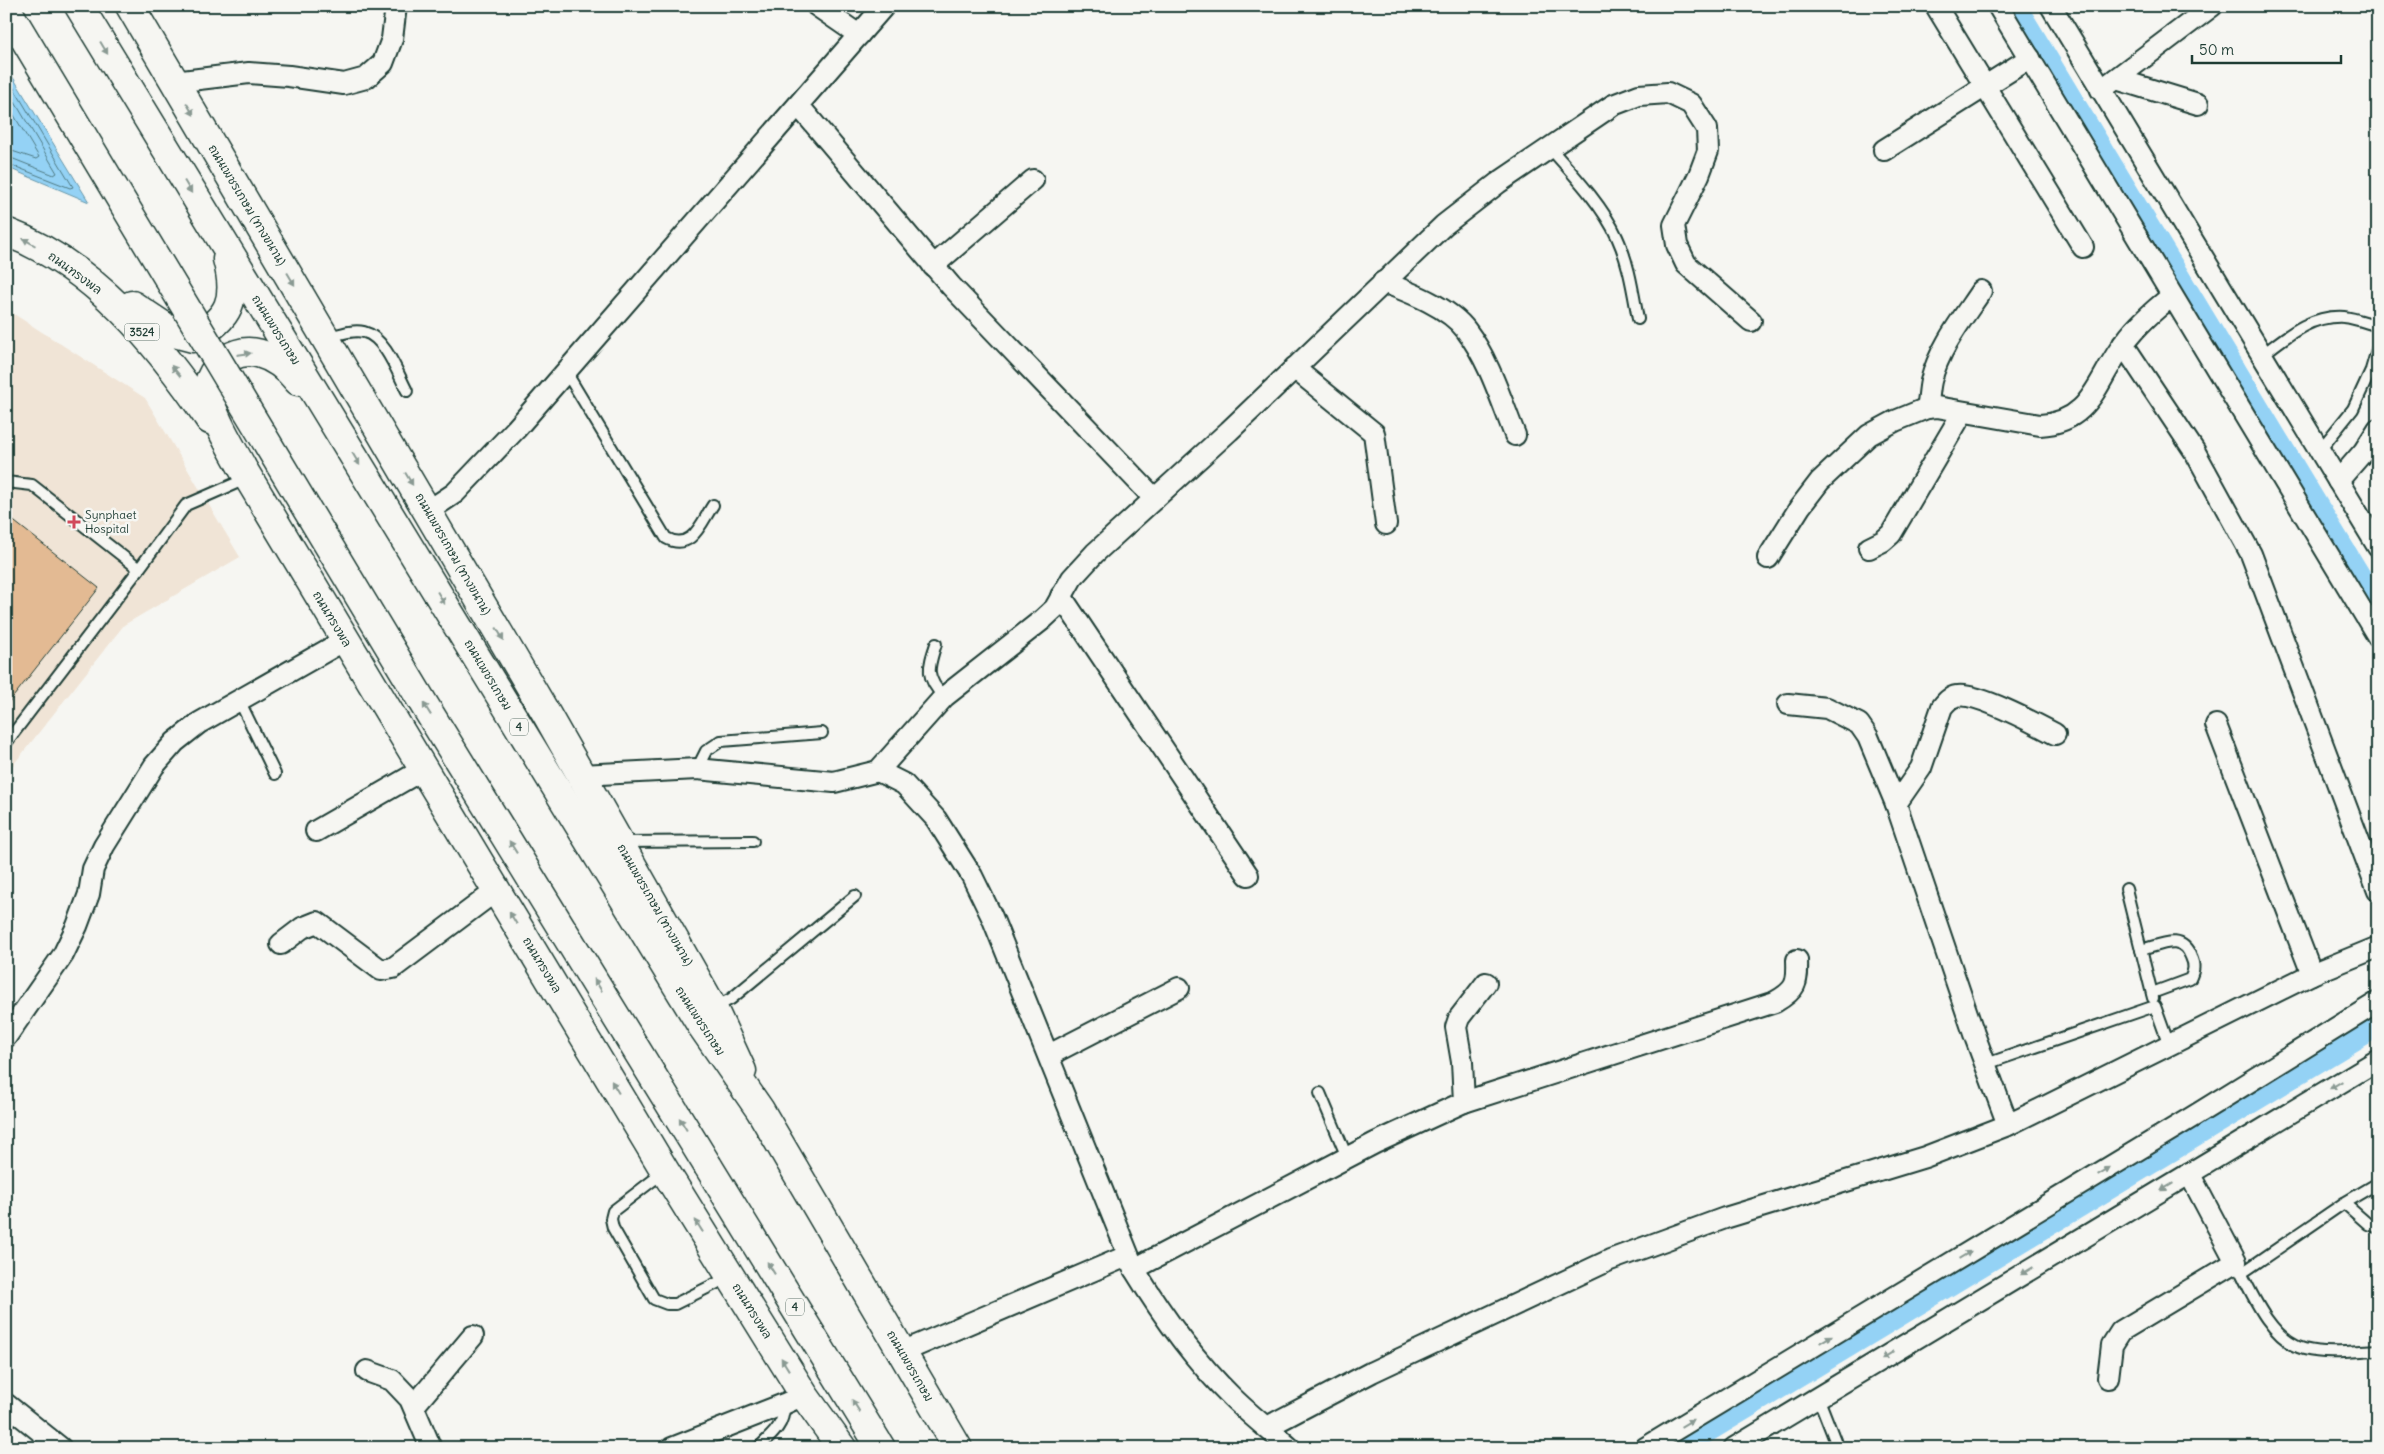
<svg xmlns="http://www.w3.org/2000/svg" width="2384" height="1454" font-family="Delius,'Playpen Sans Thai',sans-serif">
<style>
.built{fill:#f0e4d6}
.water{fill:#94d2f5;stroke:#6596a8}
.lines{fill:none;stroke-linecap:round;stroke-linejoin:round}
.shore{stroke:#4e7981;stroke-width:1}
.canal{stroke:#94d2f5;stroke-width:21}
.building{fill:#e3ba93;stroke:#1f3d34}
.service-casing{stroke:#1f3d34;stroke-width:14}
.minor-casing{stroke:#1f3d34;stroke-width:24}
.secondary-casing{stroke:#1f3d34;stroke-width:31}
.trunk-casing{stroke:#1f3d34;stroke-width:31}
.service{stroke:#f6f6f2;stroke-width:10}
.minor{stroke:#f6f6f2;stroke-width:20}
.secondary{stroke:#f6f6f2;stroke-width:28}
.trunk{stroke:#f6f6f2;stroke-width:28}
.trunk-bridge-casing{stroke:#1f3d34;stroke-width:31;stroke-linecap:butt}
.trunk-bridge{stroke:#f6f6f2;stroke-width:28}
.oneway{fill:#8a9a93}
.poi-dot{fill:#d1495b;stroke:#f6f6f2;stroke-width:2}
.labels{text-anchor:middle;stroke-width:5;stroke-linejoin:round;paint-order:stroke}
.shield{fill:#f6f6f2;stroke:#60746d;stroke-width:1}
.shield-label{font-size:11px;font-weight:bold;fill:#1f3d34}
.street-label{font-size:12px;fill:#1f3d34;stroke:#f6f6f2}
.poi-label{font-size:12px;fill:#1f3d34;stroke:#f6f6f2;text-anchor:start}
</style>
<rect width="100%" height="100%" fill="#f6f6f2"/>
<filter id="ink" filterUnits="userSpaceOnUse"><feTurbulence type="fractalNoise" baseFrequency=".02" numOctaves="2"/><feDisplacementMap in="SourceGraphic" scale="10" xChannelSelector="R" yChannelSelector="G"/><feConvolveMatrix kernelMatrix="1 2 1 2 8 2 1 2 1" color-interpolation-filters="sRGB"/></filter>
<g filter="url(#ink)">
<path class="built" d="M6,309L145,398L240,557L124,625L6,774Z"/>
<path class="water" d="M6,66L89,202L6,167Z"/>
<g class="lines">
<g class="shore">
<path d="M6,75L73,187L70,188L6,163"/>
<path d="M6,87L57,173L54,175L6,156"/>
<path d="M6,102L39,157L36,159L6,149"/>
</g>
<g class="canal">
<path d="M2016,6L2378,605"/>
<path d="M1681,1448L2378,1026"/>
</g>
</g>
<path class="building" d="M6,515L99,588L6,706Z"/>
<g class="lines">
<g class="service-casing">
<g id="service">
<path d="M1550,148C1573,174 1603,206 1617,237C1629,263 1633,292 1638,319"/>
<path d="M326,338C338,335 352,329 364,332C385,337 398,374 407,391"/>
<path d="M2262,355C2287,336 2310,315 2344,317C2355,318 2367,323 2378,326"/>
<path d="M566,372L666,538C692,552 701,523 713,505"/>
<path d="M2320,450L2353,409L2371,370L2378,346"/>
<path d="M6,482L32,485L139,569"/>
<path d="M936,644C928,668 925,677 944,697"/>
<path d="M239,700L275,774"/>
<path d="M6,743L139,569L186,505L248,478"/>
<path d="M697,769L706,751L721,741L822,733"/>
<path d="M621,842L753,841"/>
<path d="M2126,889L2153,998"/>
<path d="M2141,950C2161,945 2182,932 2191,957C2195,965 2194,971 2190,979L2152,993"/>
<path d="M715,1007L731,999L855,896"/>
<path d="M1986,1064L2155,1006L2169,1045"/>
<path d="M1320,1093L1347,1157"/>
<path d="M665,1171L613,1211L611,1219L613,1228L654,1299L667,1304H675L729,1277"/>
<path d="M2344,1203L2368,1224L2378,1228"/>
<path d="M2236,1262C2250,1290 2270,1340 2304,1349C2327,1355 2354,1351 2378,1350"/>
<path d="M2242,1273L2344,1203L2378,1183"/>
<path d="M1818,1397L1838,1448"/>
<path d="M758,1448C772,1435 785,1425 784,1404"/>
</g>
</g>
<g class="minor-casing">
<g id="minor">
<path d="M817,6L859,35"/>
<path d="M1936,6L2083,247"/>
<path d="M1998,6L2378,637"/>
<path d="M2051,6L2378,547"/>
<path d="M2116,79L2198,104"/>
<path d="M174,82L249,73L289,76L344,84L366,78L383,63L392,39L396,6"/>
<path d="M2101,90L2212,6"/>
<path d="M799,106L951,286L1154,498"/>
<path d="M1884,150L2030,58"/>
<path d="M933,266L1033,180"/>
<path d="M1383,282C1409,292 1449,307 1466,330C1489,360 1501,400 1515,435"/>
<path d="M2123,344L2195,452L2251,554L2378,891"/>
<path d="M1294,368L1374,433L1386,524"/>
<path d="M1927,408C1929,399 1929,390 1931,381C1939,348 1963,318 1981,291"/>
<path d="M2338,481L2364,451L2378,429"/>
<path d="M428,511L455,493L516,429L884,6"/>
<path d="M1869,548L1883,541L1891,534L1963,412"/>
<path d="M1768,558L1800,507L1820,481L1869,435L1895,421L1927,408L1937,407L2040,425C2093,422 2097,378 2125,342C2138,324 2154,310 2172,296"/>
<path d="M1061,596L1248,875"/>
<path d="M1788,704L1827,708L1859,724L1868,737L1896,804L1974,1034L2008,1125"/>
<path d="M2216,725L2312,974"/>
<path d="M878,771L904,784L936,819L972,876L992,917L1134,1269C1162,1315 1193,1359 1232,1397C1250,1415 1271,1431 1290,1448"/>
<path d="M581,775L697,769L834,782L878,771L944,697L1042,620L1055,608L1072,578L1095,553L1229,431L1444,225L1498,183L1613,105L1639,95L1668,93L1691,104L1707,129L1708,151L1699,175L1674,225L1677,245L1686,264L1751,321"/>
<path d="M1896,804L1921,768L1942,707C1946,702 1950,697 1957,696C1976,692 2036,724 2055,734"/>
<path d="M316,831L422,770"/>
<path d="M281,944L302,928L317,922L381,970L393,968L497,890"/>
<path d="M6,1037L63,955L77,926L89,894L93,869L104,846L154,766L175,742L199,723L345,640"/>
<path d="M1049,1055L1179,988"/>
<path d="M1464,1102L1775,1002C1796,990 1798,984 1797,960"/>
<path d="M1134,1269L1375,1143L1464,1102L1462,1062L1456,1027L1459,1018L1486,983"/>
<path d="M902,1352L1127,1256"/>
<path d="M367,1371L392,1380L410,1399L431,1448"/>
<path d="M2108,1378L2112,1345L2121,1331L2236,1262L2189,1173"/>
<path d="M6,1404L61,1448"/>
<path d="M414,1406L473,1336"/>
<path d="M1267,1427L1372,1372L1610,1260L1725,1218L1925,1157L2008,1125L2312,974L2378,947"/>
<path d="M672,1448L784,1404L804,1395"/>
<path d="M1645,1448L2194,1116L2378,1002"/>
<path d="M1734,1448L2378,1060"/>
</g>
</g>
<g class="secondary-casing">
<path id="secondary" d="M130,6L547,715L713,1008L742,1071"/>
</g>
<g class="trunk-casing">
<g id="trunk">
<path d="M79,6C285,346 494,685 701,1025L760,1110L958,1448"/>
<path d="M6,232C94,265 159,345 210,420"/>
<path d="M132,305L174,333L193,338C230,319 238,299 227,259"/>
<path d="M298,381C277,355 243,338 217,368C212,374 207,384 208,392C213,419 231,446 243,469L665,1171L804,1395L842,1448"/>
<path d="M708,1166L881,1448"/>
</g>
</g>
<use href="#service" class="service"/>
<use href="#minor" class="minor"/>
<use href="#secondary" class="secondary"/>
<use href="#trunk" class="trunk"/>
<g class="trunk-bridge-casing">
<path id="trunk-bridge" d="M6,8L425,706L708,1166"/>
</g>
<use href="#trunk-bridge" class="trunk-bridge"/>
</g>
<defs><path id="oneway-solid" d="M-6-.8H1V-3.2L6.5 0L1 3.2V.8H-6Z" transform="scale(1.25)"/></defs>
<g class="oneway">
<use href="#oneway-solid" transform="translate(104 48) rotate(59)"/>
<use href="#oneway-solid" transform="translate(190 109) rotate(59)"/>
<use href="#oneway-solid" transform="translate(188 187) rotate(59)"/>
<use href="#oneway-solid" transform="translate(29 242) rotate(-150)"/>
<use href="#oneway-solid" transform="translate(291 279) rotate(59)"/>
<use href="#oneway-solid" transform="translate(244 354) rotate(-7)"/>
<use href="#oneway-solid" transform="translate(176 371) rotate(-130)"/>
<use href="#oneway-solid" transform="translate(356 459) rotate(59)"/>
<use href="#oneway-solid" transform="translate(409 479) rotate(59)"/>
<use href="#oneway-solid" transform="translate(441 598) rotate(59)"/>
<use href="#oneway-solid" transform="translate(500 634) rotate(60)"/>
<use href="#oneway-solid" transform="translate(427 709) rotate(-122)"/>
<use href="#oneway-solid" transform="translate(513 847) rotate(-122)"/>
<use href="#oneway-solid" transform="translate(513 918) rotate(-121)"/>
<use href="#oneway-solid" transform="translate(598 985) rotate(-122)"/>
<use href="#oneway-solid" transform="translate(2336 1085) rotate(149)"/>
<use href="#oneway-solid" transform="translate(615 1087) rotate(-121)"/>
<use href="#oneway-solid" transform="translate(683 1124) rotate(-121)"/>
<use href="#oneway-solid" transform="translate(2104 1171) rotate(-31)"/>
<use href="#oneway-solid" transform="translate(2167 1187) rotate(149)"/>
<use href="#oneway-solid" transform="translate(699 1226) rotate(-122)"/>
<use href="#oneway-solid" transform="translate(1965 1255) rotate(-31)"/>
<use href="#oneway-solid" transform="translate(771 1268) rotate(-122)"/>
<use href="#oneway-solid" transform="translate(2027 1271) rotate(149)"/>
<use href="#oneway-solid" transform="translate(1826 1339) rotate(-31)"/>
<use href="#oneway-solid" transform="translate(1888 1355) rotate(149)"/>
<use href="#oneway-solid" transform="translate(785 1364) rotate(-122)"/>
<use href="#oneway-solid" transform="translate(856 1406) rotate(-122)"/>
<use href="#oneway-solid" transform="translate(1687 1423) rotate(-31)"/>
</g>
</g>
<path class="poi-dot" d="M71.5 514.5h5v5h5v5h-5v5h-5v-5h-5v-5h5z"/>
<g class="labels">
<g class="shield">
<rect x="124.5" y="323.5" width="35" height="17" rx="4"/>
<rect x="510" y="718.5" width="18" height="17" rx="4"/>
<rect x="786" y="1298.5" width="18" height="17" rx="4"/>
</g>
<g class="shield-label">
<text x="142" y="336">3524</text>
<text x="519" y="731">4</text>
<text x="795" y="1311">4</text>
</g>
<g class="street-label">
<text transform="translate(247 205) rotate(59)" y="4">ถนนเพชรเกษม (ทางขนาน)</text>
<text transform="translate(75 273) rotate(36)" y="4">ถนนทรงพล</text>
<text transform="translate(276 330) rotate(58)" y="4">ถนนเพชรเกษม</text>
<text transform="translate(453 554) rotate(60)" y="4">ถนนเพชรเกษม (ทางขนาน)</text>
<text transform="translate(332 619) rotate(59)" y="4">ถนนทรงพล</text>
<text transform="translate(488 675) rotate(59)" y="4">ถนนเพชรเกษม</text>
<text transform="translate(655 905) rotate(60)" y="4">ถนนเพชรเกษม (ทางขนาน)</text>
<text transform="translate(542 965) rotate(59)" y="4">ถนนทรงพล</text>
<text transform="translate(700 1021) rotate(57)" y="4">ถนนเพชรเกษม</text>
<text transform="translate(752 1311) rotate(58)" y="4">ถนนทรงพล</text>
<text transform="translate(910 1366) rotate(60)" y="4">ถนนเพชรเกษม</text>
</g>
<g class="poi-label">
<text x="85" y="519">Synphaet<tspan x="85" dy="14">Hospital</tspan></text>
</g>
</g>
<rect width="2384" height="1454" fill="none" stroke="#f6f6f2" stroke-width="25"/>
<rect x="12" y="12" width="2359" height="1429" fill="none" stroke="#1f3d34" stroke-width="2" filter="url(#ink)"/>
<path d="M2192 55v8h149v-8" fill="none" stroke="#1f3d34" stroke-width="2.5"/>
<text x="2199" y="55" font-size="15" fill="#1f3d34" stroke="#f6f6f2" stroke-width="4" paint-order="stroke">50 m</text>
</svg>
